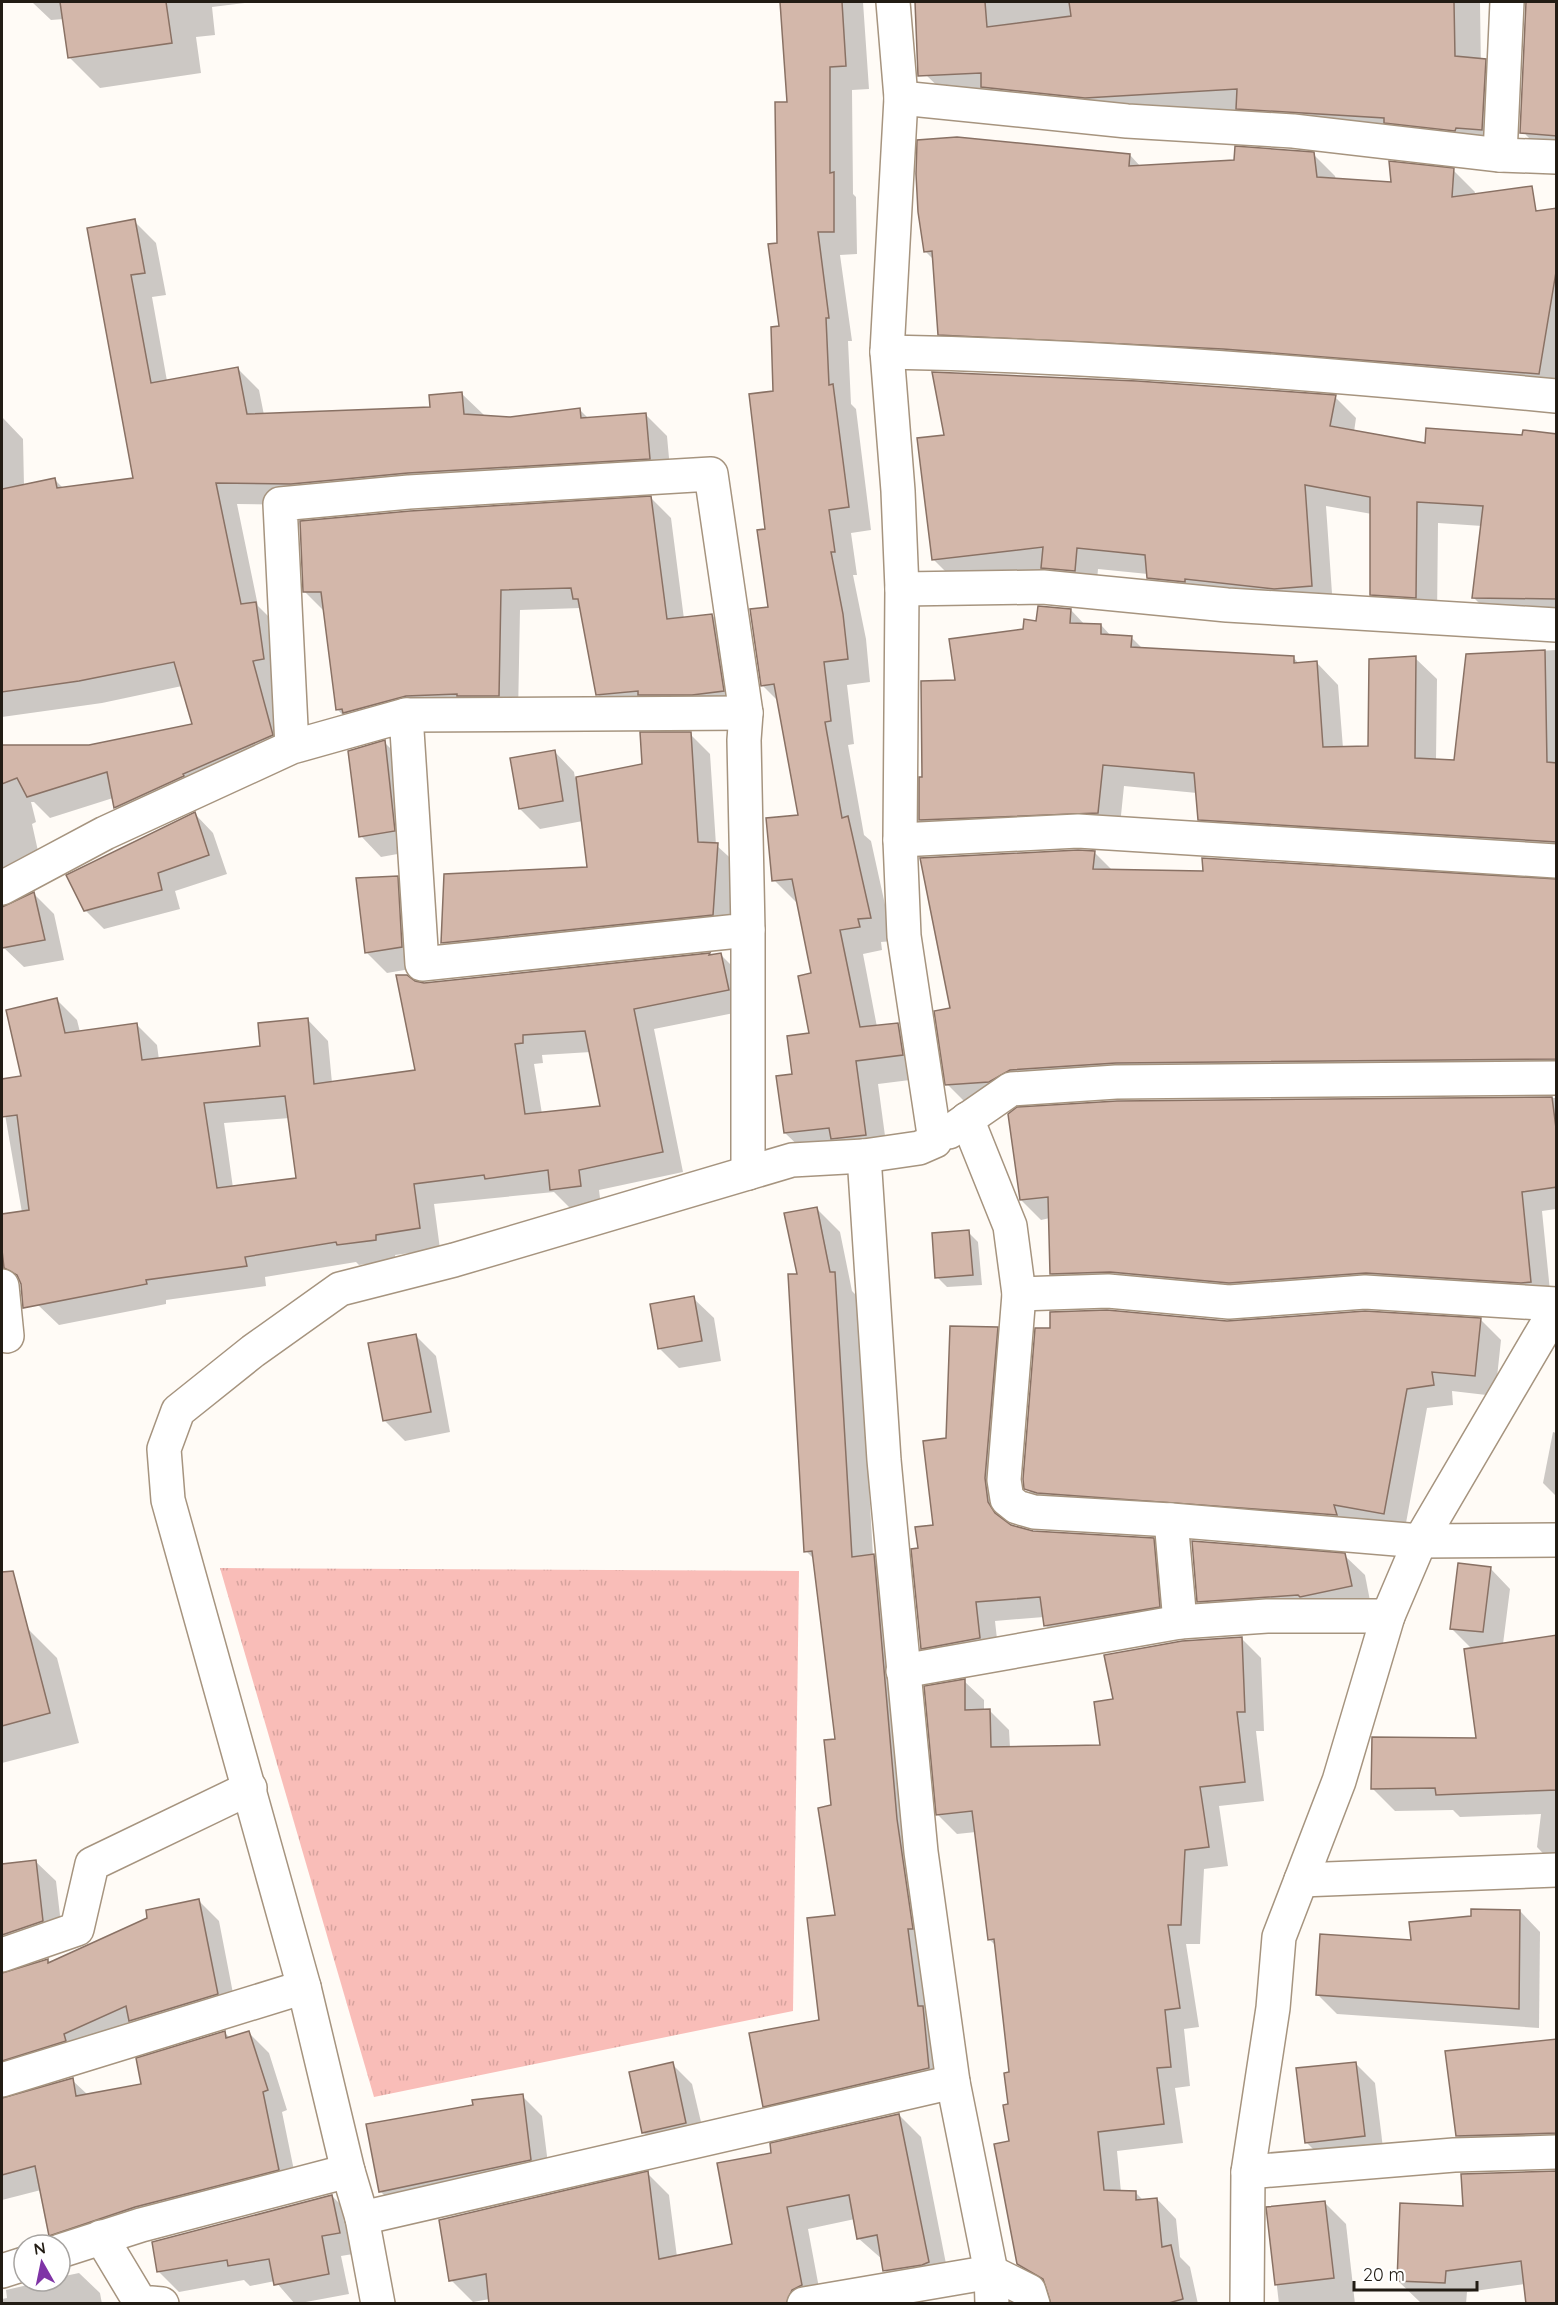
<svg xmlns="http://www.w3.org/2000/svg" width="1558" height="2305" font-family="Quicksand,sans-serif">
<style>
.park{fill:url(#park-tufts)}
.shadow{fill:#0003;fill-rule:evenodd}
.building{fill:#d3b7aa;stroke:#897164;stroke-width:1.5;fill-rule:evenodd}
.lines{fill:none;stroke-linecap:round;stroke-linejoin:round}
.street-casing{stroke:#a6947f;stroke-width:36}
.secondary-casing{stroke:#a6947f;stroke-width:36}
.street{stroke:#fff;stroke-width:33}
.secondary{stroke:#fff;stroke-width:33}
</style>
<defs>
<pattern id="park-tufts" width="24" height="20" patternUnits="userSpaceOnUse" patternTransform="scale(1.5)"><rect width="24" height="20" fill="#f9bdb8"/><path d="M3 7l-1-3M5 7V3M7 7l1-3M15 17l-1-3M17 17v-4M19 17l1-3" fill="none" stroke="#d5a29d"/></pattern>
</defs>
<rect width="100%" height="100%" fill="#fffbf6"/>
<path class="park" d="M220,1568L799,1571L793,2011L374,2097Z"/>
<g class="shadow">
<path d="M32,2H253L212,7L215,35L196,37L201,73L100,88L70,58L64,19L51,20Z"/>
<path d="M781,2H863L869,89L852,90L853,194L856,197L857,254L840,255L852,341H848L851,404L856,409L871,530L851,533L857,575H853L866,639L870,682L847,685L854,744L848,745L864,835L871,841L893,941L881,942L882,950L863,954L877,1027L898,1025L921,1048L926,1078L878,1084L888,1158L809,1156L785,1133L793,1075L811,1035L812,975L797,903L774,880L800,816L779,702L762,685L770,608L767,530L781,328L778,244L788,104Z"/>
<path d="M923,2H1480L1481,70L1498,87L1482,157L954,102L926,75Z"/>
<path d="M1527,2H1556V157H1548L1524,133Z"/>
<path d="M1313,154L1335,176L1336,180L1393,183L1453,170L1475,192L1474,196L1519,214L1556,210V394L961,356L939,334L934,260L925,251L1130,155L1141,167Z"/>
<path d="M134,221L156,243L166,295L152,297L167,381L237,368L259,390L264,415L432,409L462,394L484,415L510,418L579,409L589,419L645,414L667,436L671,480L314,505L237,504L258,606L277,625L294,757L137,829L115,808L113,798L50,818L34,802H31L36,822L32,824L44,878L2,895V747L89,746L193,725L182,686L102,703L2,717V672L112,632L2,648V417L23,439L24,486L55,480L63,488L134,479L89,229Z"/>
<path d="M1335,397L1356,418L1354,432L1426,445L1523,436H1556V620L1495,619L1474,598L1482,526L1438,523L1437,619L1393,616L1371,594L1372,514L1326,506L1333,608L1170,599L1148,578V574L1098,569L1096,592L1064,589L1045,570L955,581L933,559Z"/>
<path d="M651,498L671,518L684,619L712,615L732,636L743,710L618,715L597,694L581,608L520,610L518,715L357,730L337,709L325,612L305,592Z"/>
<path d="M1071,610L1085,625H1101L1111,636L1131,637L1143,649L1294,658L1299,664L1317,663L1338,685L1343,748L1370,747L1415,658L1437,679L1436,760L1455,762L1467,655L1556,650V862L1222,841L1200,819L1197,793L1124,786L1119,835L942,841L920,820L924,778L957,682L1025,630Z"/>
<path d="M690,734L710,754L716,845L738,865L732,935L462,963L442,943L588,868L583,821L540,829L520,809L554,751L574,772L575,778L644,765Z"/>
<path d="M384,742L404,762L414,851L381,857L361,836Z"/>
<path d="M195,814L213,833L227,874L175,891L180,909L104,929L85,910Z"/>
<path d="M1094,852L1113,871L1556,881V1071L1138,1084L969,1106L947,1084L951,1009Z"/>
<path d="M397,877L417,898L422,967L387,973L366,952Z"/>
<path d="M34,894L54,914L64,960L24,967L3,947L2,906H11Z"/>
<path d="M721,955L741,975L749,1010L654,1029L683,1172L599,1190L601,1206L572,1210L554,1192L434,1204L440,1249L395,1255L396,1260L359,1265L356,1262L265,1277L266,1286L166,1300V1304L59,1325L38,1305L2,1097V1081L23,1077L57,1000L77,1020L80,1032L136,1024L157,1045L159,1060L261,1047L308,1020L328,1041L332,1083L417,1072L414,983L424,984ZM591,1052L602,1107L542,1114L534,1064L543,1063L542,1055ZM290,1118L298,1179L233,1188L224,1123Z"/>
<path d="M1556,1098V1209L1542,1211L1551,1301L1071,1294L1051,1274L1050,1218L1041,1220L1021,1200L1117,1102Z"/>
<path d="M816,1208L840,1232L852,1291L858,1297L873,1556L897,1580L952,2092L788,2130L764,2106L820,2021L837,1916L833,1806L837,1740L814,1559L806,1551L799,1275Z"/>
<path d="M968,1232L978,1242L982,1285L947,1287L937,1277Z"/>
<path d="M2,1235L21,1292L15,1295L2,1328Z"/>
<path d="M693,1298L714,1318L721,1361L679,1368L659,1348Z"/>
<path d="M1481,1320L1501,1340L1495,1396L1452,1391L1453,1405L1427,1408L1404,1534L1048,1510L1027,1489L1227,1322Z"/>
<path d="M997,1328L1016,1348L1004,1499L1008,1525L1032,1532L1153,1539L1173,1559L1179,1626L1065,1645L1045,1625L1044,1617L995,1621L999,1657L942,1668L922,1648L919,1550L935,1526L947,1439Z"/>
<path d="M415,1335L436,1356L450,1432L405,1441L384,1420Z"/>
<path d="M1553,1432L1556,1433V1496L1543,1483Z"/>
<path d="M1344,1555L1365,1575L1371,1606L1219,1622L1198,1601Z"/>
<path d="M1490,1568L1510,1589L1503,1644L1556,1637V1867L1537,1847L1541,1814L1460,1817L1453,1810L1395,1811L1372,1788L1478,1739L1472,1649L1451,1628Z"/>
<path d="M27,1628L57,1658L79,1743L2,1763V1635Z"/>
<path d="M1241,1638L1261,1658L1264,1731H1256L1264,1801L1219,1806L1228,1866L1204,1869L1200,1944H1186L1199,2027L1184,2029L1190,2086L1175,2088L1183,2143L1117,2151L1121,2192L1136,2193L1143,2200L1157,2199L1176,2219L1180,2257L1190,2267L1198,2304H1052L1049,2289L1038,2283L1018,2263L1011,2142L1010,2074L996,1946L989,1939L976,1832L957,1834L938,1815L964,1681L984,1700V1711H990L1009,1730L1010,1748L1102,1746L1115,1700Z"/>
<path d="M35,1861L56,1881L63,1941L8,1962L3,1975L47,1961L50,1964L199,1901L219,1921L237,2014L8,2088L3,2098L72,2080L88,2095L143,2085L225,2033L231,2039L249,2033L269,2053L287,2110L282,2112L298,2190L70,2256L50,2236L41,2190L2,2200V1865Z"/>
<path d="M1520,1911L1540,1932L1539,2028L1337,2014L1317,1994L1413,1942Z"/>
<path d="M1556,2040V2155L1479,2157L1457,2135Z"/>
<path d="M1355,2063L1375,2083L1384,2156L1326,2162L1306,2142Z"/>
<path d="M672,2064L692,2084L706,2143L664,2153L643,2132Z"/>
<path d="M522,2096L542,2116L550,2180L401,2212L380,2191Z"/>
<path d="M899,2115L921,2137L950,2284L907,2293L885,2271L883,2260L858,2238L855,2219L808,2229L822,2304H491L490,2299L473,2302L451,2280L647,2173L669,2195L677,2257L734,2245L773,2154Z"/>
<path d="M1556,2172L1525,2284L1467,2292L1466,2304H1451L1420,2302L1398,2281L1465,2208Z"/>
<path d="M332,2196L352,2216L359,2253L341,2256L349,2294L295,2304L275,2281L250,2286L244,2280L179,2292L158,2271Z"/>
<path d="M1324,2202L1346,2224L1355,2304H1279L1268,2209Z"/>
<path d="M79,2273L100,2293L102,2304H2V2299L7,2298L6,2290L45,2281H60V2277Z"/>
</g>
<g class="building">
<path d="M60,2H166L172,43L68,58Z"/>
<path d="M780,2H842L846,66L830,67V173L834,172V232H818L829,318H826L829,385L833,384L849,507L829,510L835,552H831L843,614L848,659L824,662L831,721L825,722L842,818L848,816L871,918L858,919L860,927L840,930L860,1027L898,1023L903,1055L856,1061L866,1135L831,1139L829,1128L784,1133L776,1076L792,1074L787,1036L809,1033L798,976L811,973L792,879L772,881L766,818L798,815L774,684L761,686L750,609L768,607L757,530L765,529L749,394L773,391L771,327L779,326L768,244L777,243L775,102H787Z"/>
<path d="M915,2H985L987,27L1071,16L1069,2H1454L1455,56L1486,59L1482,130L1456,128L1455,131L1384,123V118L1236,109L1237,89L1085,98L981,87V73L918,76Z"/>
<path d="M1526,2H1557V136L1520,133Z"/>
<path d="M957,137L1130,154L1129,166L1234,160L1235,146L1314,152L1317,177L1391,182L1389,161L1454,168L1452,197L1532,186L1536,211L1557,208V266L1539,374L1223,349L938,335L932,251L924,252L918,212L916,174L917,140Z"/>
<path d="M135,219L145,273L131,275L151,383L238,367L247,414L430,407L429,395L462,392L464,414L510,417L580,408L581,418L646,413L650,459L408,473L291,484L216,483L241,604L256,602L264,659L253,661L273,735L183,774L184,776L114,808L107,772L27,797L17,778L2,784V745H89L192,724L174,662L79,681L2,692V489L55,478L57,488L133,478L87,228Z"/>
<path d="M932,372L1137,381L1336,395L1330,426L1425,443L1426,428L1522,435L1523,430L1557,434V599L1472,598L1483,506L1417,502L1416,598L1370,595V497L1305,485L1312,586L1274,589L1185,579V582L1147,578L1145,555L1077,548L1075,571L1041,568L1043,547L932,560L917,438L944,435Z"/>
<path d="M651,496L667,619L712,614L724,691L692,695H638V691L596,695L578,599H573L571,588L501,590L499,696H457V694L406,696L343,713L342,709L336,710L321,592H303L300,521L410,511Z"/>
<path d="M1038,606L1071,609L1070,623L1101,624V634L1132,636L1131,647L1294,656V663L1317,661L1323,747L1368,746L1369,659L1416,656L1415,758L1454,760L1466,654L1545,650L1547,762L1557,763V842L1198,820L1194,773L1103,765L1098,813L919,820V777H922L921,681L955,680L949,639L1023,629L1024,619L1036,621Z"/>
<path d="M640,732H691L698,842L718,843L713,915L441,943L444,874L587,867L576,777L642,764Z"/>
<path d="M385,740L395,831L359,837L348,751Z"/>
<path d="M555,750L563,801L519,809L510,758Z"/>
<path d="M195,812L209,855L158,873L162,890L84,911L66,875Z"/>
<path d="M1078,850L1095,851L1093,869L1203,871L1202,858L1557,879V1059L1116,1063L1010,1070L989,1082L945,1085L934,1011L950,1008L920,858Z"/>
<path d="M398,876L402,947L365,953L356,878Z"/>
<path d="M34,892L45,940L2,948V907Z"/>
<path d="M710,953L709,955L721,953L729,990L634,1009L663,1152L579,1170L581,1186L550,1190L548,1170L485,1179L484,1175L414,1184L420,1228L376,1235V1240L337,1245L336,1242L245,1257L247,1266L146,1280L147,1284L23,1308L21,1284L17,1275L4,1268L2,1250V1214L29,1210L17,1115L2,1117V1079L21,1076L6,1010L57,998L65,1033L137,1023L142,1060L260,1046L258,1023L308,1018L314,1084L415,1070L396,975H407L415,981L424,983ZM585,1031L600,1106L525,1114L515,1044L523,1043V1035ZM285,1096L296,1178L217,1188L204,1103Z"/>
<path d="M1552,1097L1557,1136V1187L1522,1192L1531,1282L1521,1283L1366,1273L1229,1283L1110,1272L1050,1274L1048,1197L1020,1200L1008,1114L1017,1107L1117,1101Z"/>
<path d="M817,1207L830,1272H835L852,1557L874,1554L897,1819L913,1929H908L918,2006H923L929,2068L763,2107L749,2033L819,2020L807,1918L835,1915L818,1808L831,1805L824,1740L835,1739L812,1551L804,1552L788,1274H797L784,1213Z"/>
<path d="M969,1230L973,1275L935,1278L932,1233Z"/>
<path d="M694,1296L702,1341L658,1349L650,1304Z"/>
<path d="M1107,1310L1227,1321L1365,1311L1481,1318L1475,1376L1432,1372L1434,1385L1407,1389L1384,1514L1334,1505L1337,1515L1037,1493L1024,1489L1023,1479L1035,1328H1050V1312Z"/>
<path d="M950,1326L998,1327L985,1478L988,1502L995,1513L1011,1525L1033,1531L1154,1538L1160,1607L1044,1626L1040,1597L976,1602L980,1638L921,1649L911,1549L918,1548L915,1527L933,1525L923,1441L946,1438Z"/>
<path d="M416,1334L431,1412L383,1421L368,1343Z"/>
<path d="M1192,1541L1345,1553L1352,1586L1300,1597L1298,1595L1197,1602Z"/>
<path d="M1458,1563L1491,1567L1483,1632L1450,1629Z"/>
<path d="M13,1571L50,1713L2,1726V1572Z"/>
<path d="M1557,1635V1790L1436,1795L1435,1788L1371,1789L1372,1737L1476,1738L1464,1649Z"/>
<path d="M1242,1637L1245,1712H1237L1245,1782L1200,1787L1209,1847L1185,1850L1181,1925H1168L1180,2008L1165,2010L1171,2067L1157,2068L1164,2124L1098,2132L1104,2190L1136,2191V2200L1157,2198L1162,2247L1171,2245L1183,2299L1165,2304H1051L1043,2279L1017,2264L994,2144L1009,2141L1003,2105L1008,2104L1004,2073L1009,2072L994,1939L988,1940L972,1811L936,1815L924,1686L965,1679V1710L990,1709L991,1747L1100,1745L1094,1702L1113,1699L1104,1655L1182,1641Z"/>
<path d="M36,1860L43,1921L2,1935V1864Z"/>
<path d="M199,1899L218,1994L129,2021L126,2006L64,2034L66,2041L2,2061V1973L48,1959V1963L147,1918L146,1910Z"/>
<path d="M1471,1909L1520,1910L1519,2009L1316,1995L1320,1934L1411,1940L1409,1922L1471,1916Z"/>
<path d="M225,2031L226,2038L249,2031L268,2090L263,2092L279,2170L135,2207L49,2236L35,2166L2,2175V2098L73,2078L76,2096L141,2084L136,2058Z"/>
<path d="M1557,2039V2133L1456,2136L1445,2051Z"/>
<path d="M673,2062L686,2123L642,2133L629,2072Z"/>
<path d="M1356,2062L1365,2136L1305,2143L1296,2068Z"/>
<path d="M523,2094L531,2160L379,2192L366,2124L473,2105L472,2100Z"/>
<path d="M899,2114L929,2262L922,2265L883,2271L877,2235L857,2239L849,2195L787,2207L802,2285L792,2290L786,2304H489L486,2274L449,2281L439,2220L648,2171L659,2259L732,2244L717,2163L771,2153L770,2143Z"/>
<path d="M1557,2171V2304H1526L1521,2261L1446,2271L1445,2283L1397,2281L1400,2203L1463,2206L1461,2174Z"/>
<path d="M332,2195L340,2233L322,2236L329,2274L274,2285L269,2259L228,2266L227,2260L157,2272L152,2242Z"/>
<path d="M1325,2201L1334,2278L1275,2285L1266,2207Z"/>
</g>
<g class="lines">
<g class="street-casing">
<g id="street">
<path d="M901,98L1127,121L1293,131L1500,155L1556,157"/>
<path d="M1500,155L1507,2"/>
<path d="M887,352C1111,356 1333,375 1556,396"/>
<path d="M902,589L1043,587L1227,605L1556,625"/>
<path d="M406,715L746,713"/>
<path d="M900,840L1078,831L1556,861"/>
<path d="M2,888L105,833L292,747L406,715L422,964L748,930L744,740L746,713L711,474L409,492L280,504L292,747"/>
<path d="M967,1119L1010,1226L1019,1294L1004,1480L1007,1499L1017,1507L1034,1512L1171,1520L1420,1541L1556,1540"/>
<path d="M949,1132L1011,1089L1116,1082L1556,1078"/>
<path d="M864,1156L884,1460L921,1852L953,2082L991,2272L992,2304"/>
<path d="M748,1173V930"/>
<path d="M2,1286L7,1336"/>
<path d="M1019,1294L1108,1291L1229,1302L1365,1292L1556,1304"/>
<path d="M1171,1520L1180,1622"/>
<path d="M903,1671L1180,1622L1267,1616H1388"/>
<path d="M1301,1880L1556,1870"/>
<path d="M2,1955L77,1929L92,1864L250,1788"/>
<path d="M2,2080L304,1987"/>
<path d="M1248,2172L1454,2155L1556,2152"/>
<path d="M362,2218L348,2171L304,1987L168,1500L164,1449L178,1411L253,1351L340,1289L454,1260L792,1160L864,1156L919,1148L935,1141L904,936L900,840L902,589L898,491L887,352L901,98L893,2"/>
<path d="M101,2237L140,2302L162,2304"/>
<path d="M60,2251L141,2225L348,2171"/>
<path d="M2,2271L24,2264"/>
<path d="M378,2304L362,2218L953,2082"/>
<path d="M804,2304L991,2272L1029,2291L1033,2304"/>
</g>
</g>
<g class="secondary-casing">
<path id="secondary" d="M1247,2304L1248,2172L1273,2008L1279,1937L1339,1781L1388,1616L1420,1541L1556,1309"/>
</g>
<use href="#street" class="street"/>
<use href="#secondary" class="secondary"/>
</g>
<rect width="1558" height="2305" fill="none" stroke="#221c14" stroke-width="6"/>
<g transform="translate(42 2263) rotate(351)"><circle r="28" fill="#ffffff" stroke="#a7a4a1" stroke-width="1.5"/>
<path d="M0-4.5L10 22L0 15L-10 22Z" fill="#7f34a6"/>
<text y="-9" font-size="16" font-weight="bold" text-anchor="middle" fill="#221c14">N</text>
</g>
<path d="M1354 2281v9h123v-9" fill="none" stroke="#221c14" stroke-width="3"/>
<text x="1363" y="2281" font-size="18" fill="#221c14" stroke="#ffffff" stroke-width="4.5" paint-order="stroke">20 m</text>
</svg>
